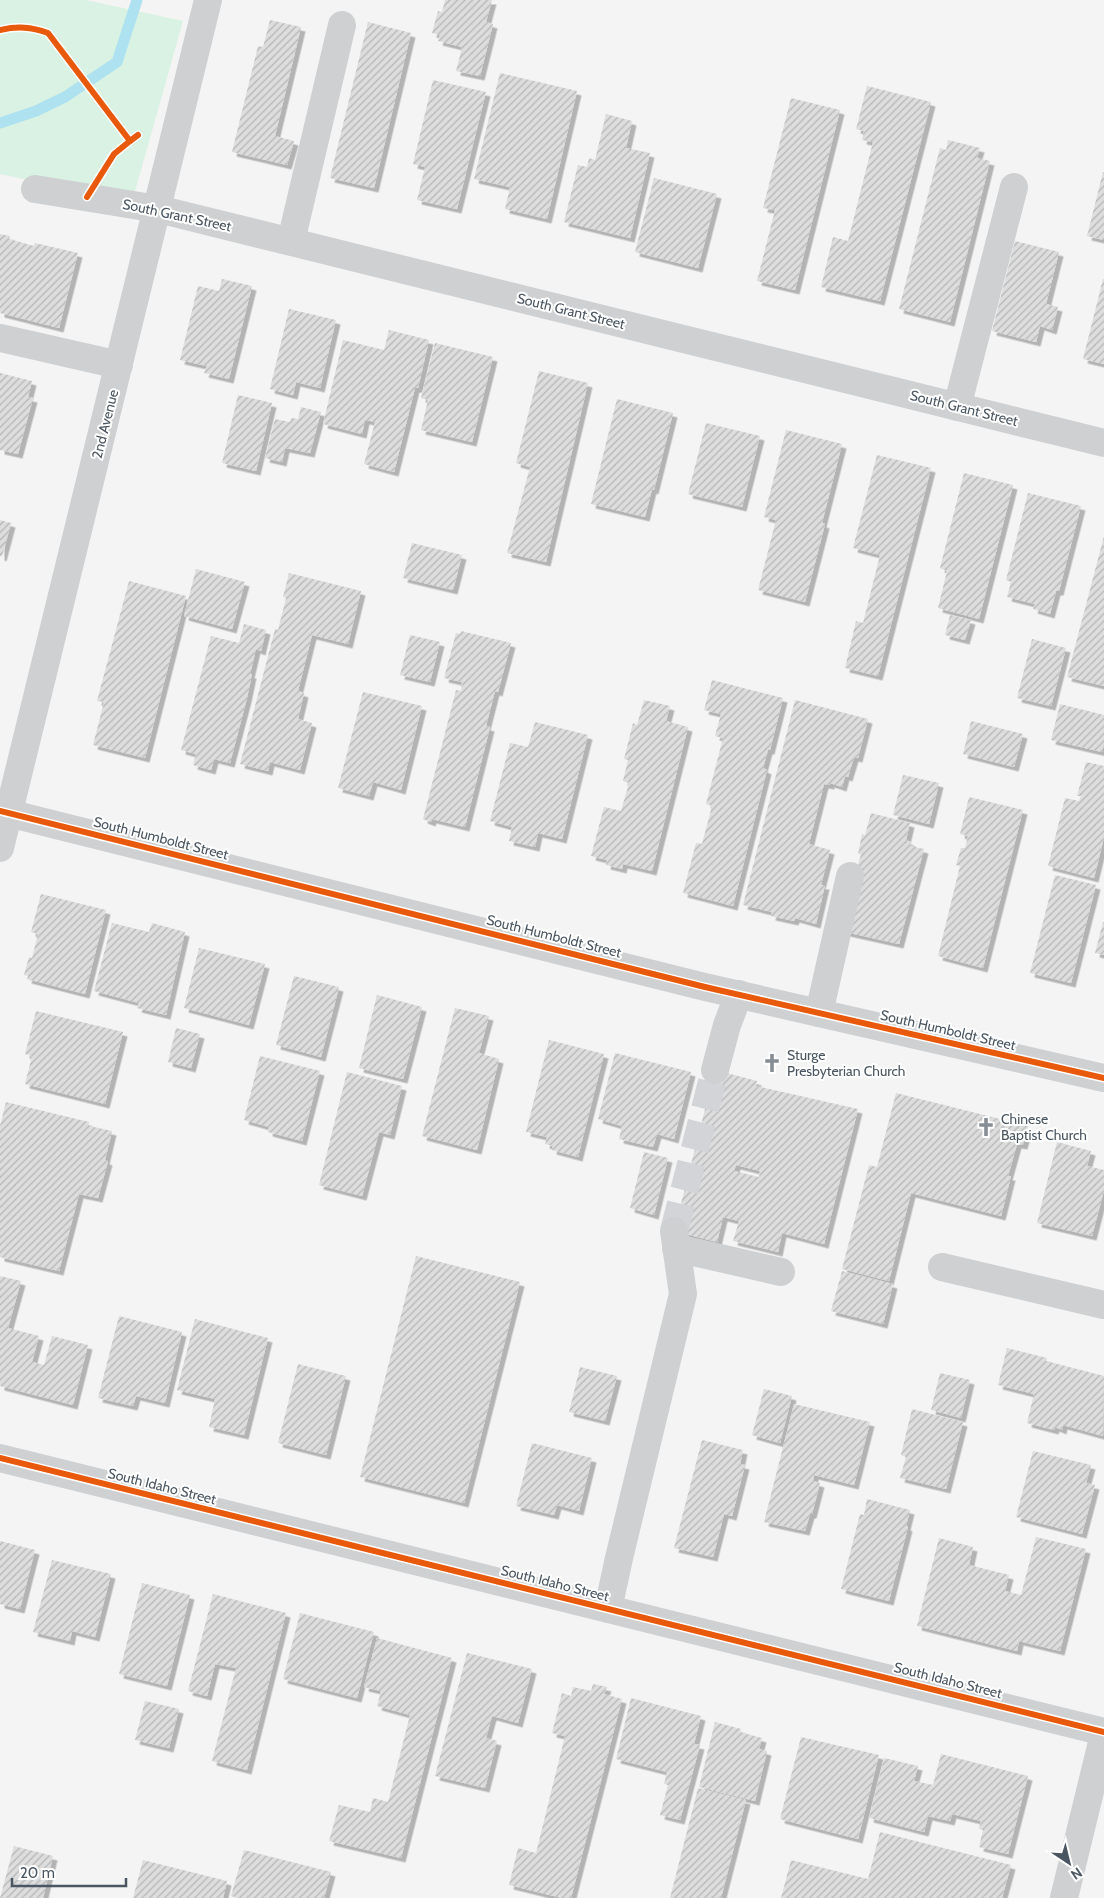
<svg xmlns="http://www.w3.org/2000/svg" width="1104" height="1898" font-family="Cabin,sans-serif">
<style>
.green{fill:#d9f2e3}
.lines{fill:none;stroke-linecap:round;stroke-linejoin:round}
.stream{stroke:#aee2f0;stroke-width:11}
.building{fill:url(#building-hatch);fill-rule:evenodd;filter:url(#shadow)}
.minor-tunnel{stroke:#d2d4d7;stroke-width:28;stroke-dasharray:28 14;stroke-linecap:butt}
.minor{stroke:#ced0d2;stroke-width:28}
.cycleway-casing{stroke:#fff;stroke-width:9}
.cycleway{stroke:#e8590c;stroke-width:6}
.labels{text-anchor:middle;stroke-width:4;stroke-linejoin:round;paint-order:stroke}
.street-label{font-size:14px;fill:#4a5661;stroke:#fff}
.poi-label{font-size:14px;fill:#4a5661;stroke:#fff;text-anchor:start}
</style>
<defs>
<pattern id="building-hatch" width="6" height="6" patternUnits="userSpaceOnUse" patternTransform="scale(1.25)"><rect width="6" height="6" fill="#ddddde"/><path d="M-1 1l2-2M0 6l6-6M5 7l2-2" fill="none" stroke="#b5b6b7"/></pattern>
<filter id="shadow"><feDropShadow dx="4.5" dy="4.5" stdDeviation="0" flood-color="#0004"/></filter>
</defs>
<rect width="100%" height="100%" fill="#f4f4f4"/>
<path class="green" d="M0,0H86L183,21L132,202L0,174Z"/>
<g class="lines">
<path class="stream" d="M0,123L36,111L65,97L117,62L137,0"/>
</g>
<g class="building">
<path d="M445,0H492L486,22L493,24L480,76L456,71L462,47L438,41L440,35L432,33L438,11L442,12Z"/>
<path d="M270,20L301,27L275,136L294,141L287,165L232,152L258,46L263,47Z"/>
<path d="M368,22L411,33L374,188L330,178Z"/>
<path d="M500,73L577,91L547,219L505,209L510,187L474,179Z"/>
<path d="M433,80L486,92L457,209L417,200L425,167L413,164Z"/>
<path d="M867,86L931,102L880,301L821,287L833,237L848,241L873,142L862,140L864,131L856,129Z"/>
<path d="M791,98L840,110L795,290L757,281L775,210L763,208Z"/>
<path d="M606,114L632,121L626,148L650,153L630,238L564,222L578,165L587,167L589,158L595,160Z"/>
<path d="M948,140L980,148L977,158L990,161L950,322L899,309L940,148L946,150Z"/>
<path d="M1103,172H1104V240L1087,236Z"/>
<path d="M654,178L717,194L698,268L635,252Z"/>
<path d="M0,234L10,236L9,239L34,246L35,243L78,253L59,328L0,313Z"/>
<path d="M1015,241L1059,252L1046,304L1058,307L1052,330L1040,326L1036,342L992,331Z"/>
<path d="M222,279L252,286L229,379L204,373L207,366L180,360L198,286L219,291Z"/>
<path d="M1103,279H1104V364L1083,359Z"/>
<path d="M289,309L336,320L320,388L296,382L293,395L270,389Z"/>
<path d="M389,330L429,340L418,388H415L394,472L364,464L375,422L365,420L362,434L323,424L343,340L384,350Z"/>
<path d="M435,343L493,357L472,442L421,430L428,400L421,398Z"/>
<path d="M539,371L588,383L546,562L507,553L530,467L516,463Z"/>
<path d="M0,373L32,381L28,397L33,398L18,454L0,450Z"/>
<path d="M238,395L272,403L256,471L222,463Z"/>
<path d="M617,399L673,413L654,490L652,489L645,517L591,504Z"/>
<path d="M301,407L321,412L310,453L285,448L282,462L265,458L275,419L290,422L291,418L298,419Z"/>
<path d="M706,423L760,436L742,507L688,494Z"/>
<path d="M786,430L842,444L822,523L825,524L805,602L758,590L776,520L764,517Z"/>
<path d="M877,455L931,468L878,676L845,668L856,621L863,623L880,555L853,548Z"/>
<path d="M964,473L1013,485L979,619L938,608L947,571L940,568Z"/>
<path d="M1028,493L1081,506L1059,591H1056L1050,614L1033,609L1035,604L1007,597L1011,582L1006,580Z"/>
<path d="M0,520L11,523L2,557L0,556Z"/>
<path d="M1104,536V686L1067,677Z"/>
<path d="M412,543L462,555L453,590L403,578Z"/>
<path d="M196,569L245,582L232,629L184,616Z"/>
<path d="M289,573L361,591L348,644L312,635L298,691L304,693L298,719L312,723L300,770L270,762L268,771L240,764L275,629L278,630L286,598L283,597Z"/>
<path d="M129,581L186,596L145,758L93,745L104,702L97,701Z"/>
<path d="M950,615L971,620L965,640L945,635Z"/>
<path d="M244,624L266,630L261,651L256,649L250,674H252L247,698L230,763L214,759L211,770L193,765L196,754L181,750L211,636L239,643Z"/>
<path d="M461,631L511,643L498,692L495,691L486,726L490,727L465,827L432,819L431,822L423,819L456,690L461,691L462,682L444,678L456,633L460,634Z"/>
<path d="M410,635L440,642L430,682L400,675Z"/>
<path d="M1032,639L1066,648L1051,706L1017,698Z"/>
<path d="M712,680L783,698L770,750H768L763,768L767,770L733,906L683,893L696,843L702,844L712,806L706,804L723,738L715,736L721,714L704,710Z"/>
<path d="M363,692L422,706L401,790L373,782L369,796L338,788Z"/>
<path d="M644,700L670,706L666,721L688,727L652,871L623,864L622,869L606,865L607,860L591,856L604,807L621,811L629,783L623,781L628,760L624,759L633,723L637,725Z"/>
<path d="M795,700L868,719L858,758L854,757L848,777L845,776L842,787L830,783V785L824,784L809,844L830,850L821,885H825L816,924L795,918L794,921L771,916L772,912L743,905Z"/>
<path d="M1060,704L1104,715V744L1102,752L1051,740Z"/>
<path d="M971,721L1023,734L1014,767L963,754Z"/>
<path d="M535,722L588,735L562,839L538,833L535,847L509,841L512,827L490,821L510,743L528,747Z"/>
<path d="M1086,762L1104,766V837L1094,878L1048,866L1065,798L1079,801L1081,796H1077Z"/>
<path d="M903,775L939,783L929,824L893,815Z"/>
<path d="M969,797L1023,810L983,968L938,956L960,866L956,865L961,848H965L968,836L960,834Z"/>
<path d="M871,813L910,823L906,840L911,842L910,846L924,849L899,944L841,931L861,854H858L862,834L865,835Z"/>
<path d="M1055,875L1096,885L1071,983L1030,973Z"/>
<path d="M41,894L106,910L85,994L27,979L28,976L24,975L29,957L32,958L38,934L31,932Z"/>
<path d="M1103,922H1104V955L1095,953Z"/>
<path d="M112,923L149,932L152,923L185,932L166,1015L137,1008L139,1003L94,991Z"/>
<path d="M199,948L265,964L249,1025L184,1008Z"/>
<path d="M294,976L339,987L321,1057L276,1045Z"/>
<path d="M377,995L422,1007L403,1079L359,1068Z"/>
<path d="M455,1008L489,1016L479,1053L499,1059L477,1150L422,1136Z"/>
<path d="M36,1011L123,1032L105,1104L25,1084L32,1056L25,1054Z"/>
<path d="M176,1028L200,1034L191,1068L168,1062Z"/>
<path d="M549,1040L604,1054L578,1157L552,1150L553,1146L545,1144L547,1137L526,1132Z"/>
<path d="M615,1053L691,1072L674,1139L657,1134L653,1147L619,1139L622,1126L598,1119Z"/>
<path d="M260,1056L320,1071L302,1141L268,1132L269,1127L244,1120Z"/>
<path d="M715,1070L757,1081L756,1086L858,1109L824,1244L782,1233L778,1252L733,1241L739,1221L723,1217L717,1242L674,1231ZM736,1165L760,1171L759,1177L734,1171Z"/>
<path d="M347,1072L402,1086L390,1135L379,1132L362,1196L319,1185Z"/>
<path d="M896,1093L1028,1126L1023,1145L1017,1144L1008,1176H1011L1001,1216L911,1193L889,1281L842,1269L869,1165L877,1167Z"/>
<path d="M6,1102L89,1122V1126L112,1131L105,1160L108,1161L98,1198L79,1194L59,1271L0,1257V1126Z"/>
<path d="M1057,1142L1091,1151L1087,1166L1104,1170V1190L1092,1236L1037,1223Z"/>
<path d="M644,1152L668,1158L654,1215L630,1208Z"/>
<path d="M416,1256L520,1282L464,1503L360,1477Z"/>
<path d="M842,1271L893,1284L883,1324L831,1311Z"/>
<path d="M0,1276L21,1281L8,1328L39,1336L32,1362L44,1365L52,1336L88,1345L73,1405L0,1386Z"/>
<path d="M119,1316L182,1332L165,1403L136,1396L133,1406L98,1398Z"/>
<path d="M195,1319L268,1338L244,1435L209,1427L215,1399L177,1390Z"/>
<path d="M1007,1348L1047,1358L1046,1361L1104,1376L1103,1436L1063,1425L1062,1430L1055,1427L1054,1430L1027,1423L1034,1394L998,1385Z"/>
<path d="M298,1364L346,1376L326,1455L278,1443Z"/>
<path d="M580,1367L617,1376L605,1421L569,1412Z"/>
<path d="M940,1373L970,1380L961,1418L931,1410Z"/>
<path d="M764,1389L792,1396L780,1443L752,1435Z"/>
<path d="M794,1404L870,1422L854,1485L814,1475L813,1481L820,1483L812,1514H810L805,1531L764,1522Z"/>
<path d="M912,1409L963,1422L946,1489L900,1478L906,1457L901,1455Z"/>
<path d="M702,1440L743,1450L740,1464L745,1465L732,1516L724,1514L713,1557L674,1548Z"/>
<path d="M532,1443L592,1458L579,1511L557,1505L554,1515L516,1506Z"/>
<path d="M1033,1451L1091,1465L1086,1483L1095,1485L1082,1534L1016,1517Z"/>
<path d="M867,1499L910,1510L906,1526L908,1527L889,1601L841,1589L860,1514L864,1515Z"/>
<path d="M1036,1537L1086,1549L1060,1651L1019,1641L1017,1651L917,1626L939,1538L973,1547L969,1565L1009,1575L1005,1591L1021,1595Z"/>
<path d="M0,1541L35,1550L20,1609L0,1604Z"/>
<path d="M52,1560L111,1574L95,1637L72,1631L70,1641L33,1632Z"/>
<path d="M142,1583L190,1595L167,1686L119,1674Z"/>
<path d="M213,1594L286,1613L247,1770L212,1761L236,1668L215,1664L207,1696L188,1691Z"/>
<path d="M300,1613L374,1632L357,1698L283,1679Z"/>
<path d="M377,1638L452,1658L401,1858L329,1841L339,1805L370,1812L373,1798L388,1802L410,1715L377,1706L381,1691L364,1687Z"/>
<path d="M467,1653L532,1669L518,1723L492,1716L486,1738L497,1741L485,1788L435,1776Z"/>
<path d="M593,1684L607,1687L604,1694L622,1699L571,1898H562L509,1885L518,1848L536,1853L565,1736L552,1733L562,1693L571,1696L573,1687L591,1691Z"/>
<path d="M631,1698L701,1716L694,1744L700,1745L680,1820L660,1815L668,1785L664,1784L667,1772L616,1759Z"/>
<path d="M145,1701L179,1709L169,1748L135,1740Z"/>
<path d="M715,1722L741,1729L740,1732L762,1738L759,1749L767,1751L755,1801L699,1787Z"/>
<path d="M801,1737L879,1755L858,1839L780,1819Z"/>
<path d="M941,1754L1028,1776L1008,1854L979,1847L983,1830L979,1829L981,1821L952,1814L950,1821L928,1816L924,1832L869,1818L884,1758L918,1766L914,1781L933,1785Z"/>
<path d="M698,1788L746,1800L721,1898H670Z"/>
<path d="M880,1832L1011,1865L1002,1898H781L791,1860L868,1879Z"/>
<path d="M14,1846L53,1856L43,1898H0Z"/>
<path d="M244,1850L331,1872L324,1898H238L231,1896Z"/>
<path d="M143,1860L227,1881L223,1898H133Z"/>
</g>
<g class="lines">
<path class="minor-tunnel" d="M674,1231L715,1070"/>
<g class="minor">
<path d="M35,189L158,209L1104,443"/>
<path d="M291,241L342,25"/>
<path d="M0,338L119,365"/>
<path d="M957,407L1014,187"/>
<path d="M0,811L705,987L1104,1078"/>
<path d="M0,848L208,0"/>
<path d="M819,1013L850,876"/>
<path d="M715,1070L727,1025L739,994"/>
<path d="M676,1248L781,1272"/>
<path d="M942,1267L1104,1305"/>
<path d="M0,1458L1104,1732"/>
<path d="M608,1609L619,1558L683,1294L674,1231"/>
<path d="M1064,1898L1104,1734"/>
</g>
<g class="cycleway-casing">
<g id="cycleway">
<path d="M0,30C18,26 31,27 48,33L130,141L138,135"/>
<path d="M87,197L114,154L130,141"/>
<path d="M0,811L705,987L1104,1078"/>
<path d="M0,1458L1104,1732"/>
</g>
</g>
<use href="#cycleway" class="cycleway"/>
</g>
<defs>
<g id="church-bare" transform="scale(1.5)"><path d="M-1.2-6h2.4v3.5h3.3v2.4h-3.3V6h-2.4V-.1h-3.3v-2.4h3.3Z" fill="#868d94" stroke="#fff" stroke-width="2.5" paint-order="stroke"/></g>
</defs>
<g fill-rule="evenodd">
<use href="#church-bare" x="772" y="1063"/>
<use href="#church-bare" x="986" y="1127"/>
</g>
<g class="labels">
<g class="street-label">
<text transform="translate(177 215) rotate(12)" y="5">South Grant Street</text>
<text transform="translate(571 311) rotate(14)" y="5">South Grant Street</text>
<text transform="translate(964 408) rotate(14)" y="5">South Grant Street</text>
<text transform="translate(105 424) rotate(-76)" y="5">2nd Avenue</text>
<text transform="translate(161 838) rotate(14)" y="5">South Humboldt Street</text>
<text transform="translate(554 936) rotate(14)" y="5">South Humboldt Street</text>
<text transform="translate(948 1030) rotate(13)" y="5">South Humboldt Street</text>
<text transform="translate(162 1486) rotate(14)" y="5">South Idaho Street</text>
<text transform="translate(555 1583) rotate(14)" y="5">South Idaho Street</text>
<text transform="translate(948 1680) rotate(14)" y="5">South Idaho Street</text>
</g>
<g class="poi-label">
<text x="787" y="1060">Sturge<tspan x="787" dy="16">Presbyterian Church</tspan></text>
<text x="1001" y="1124">Chinese<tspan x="1001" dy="16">Baptist Church</tspan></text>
</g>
</g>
<g transform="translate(1069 1863) rotate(145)" stroke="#ffffff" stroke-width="4" paint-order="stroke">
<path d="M0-4L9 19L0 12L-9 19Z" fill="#4a5661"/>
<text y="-8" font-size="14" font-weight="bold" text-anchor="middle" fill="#4a5661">N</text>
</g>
<path d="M12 1878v8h114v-8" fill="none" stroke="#4a5661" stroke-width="2.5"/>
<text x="20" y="1878" font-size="15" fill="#4a5661" stroke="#ffffff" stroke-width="4" paint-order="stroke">20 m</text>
</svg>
